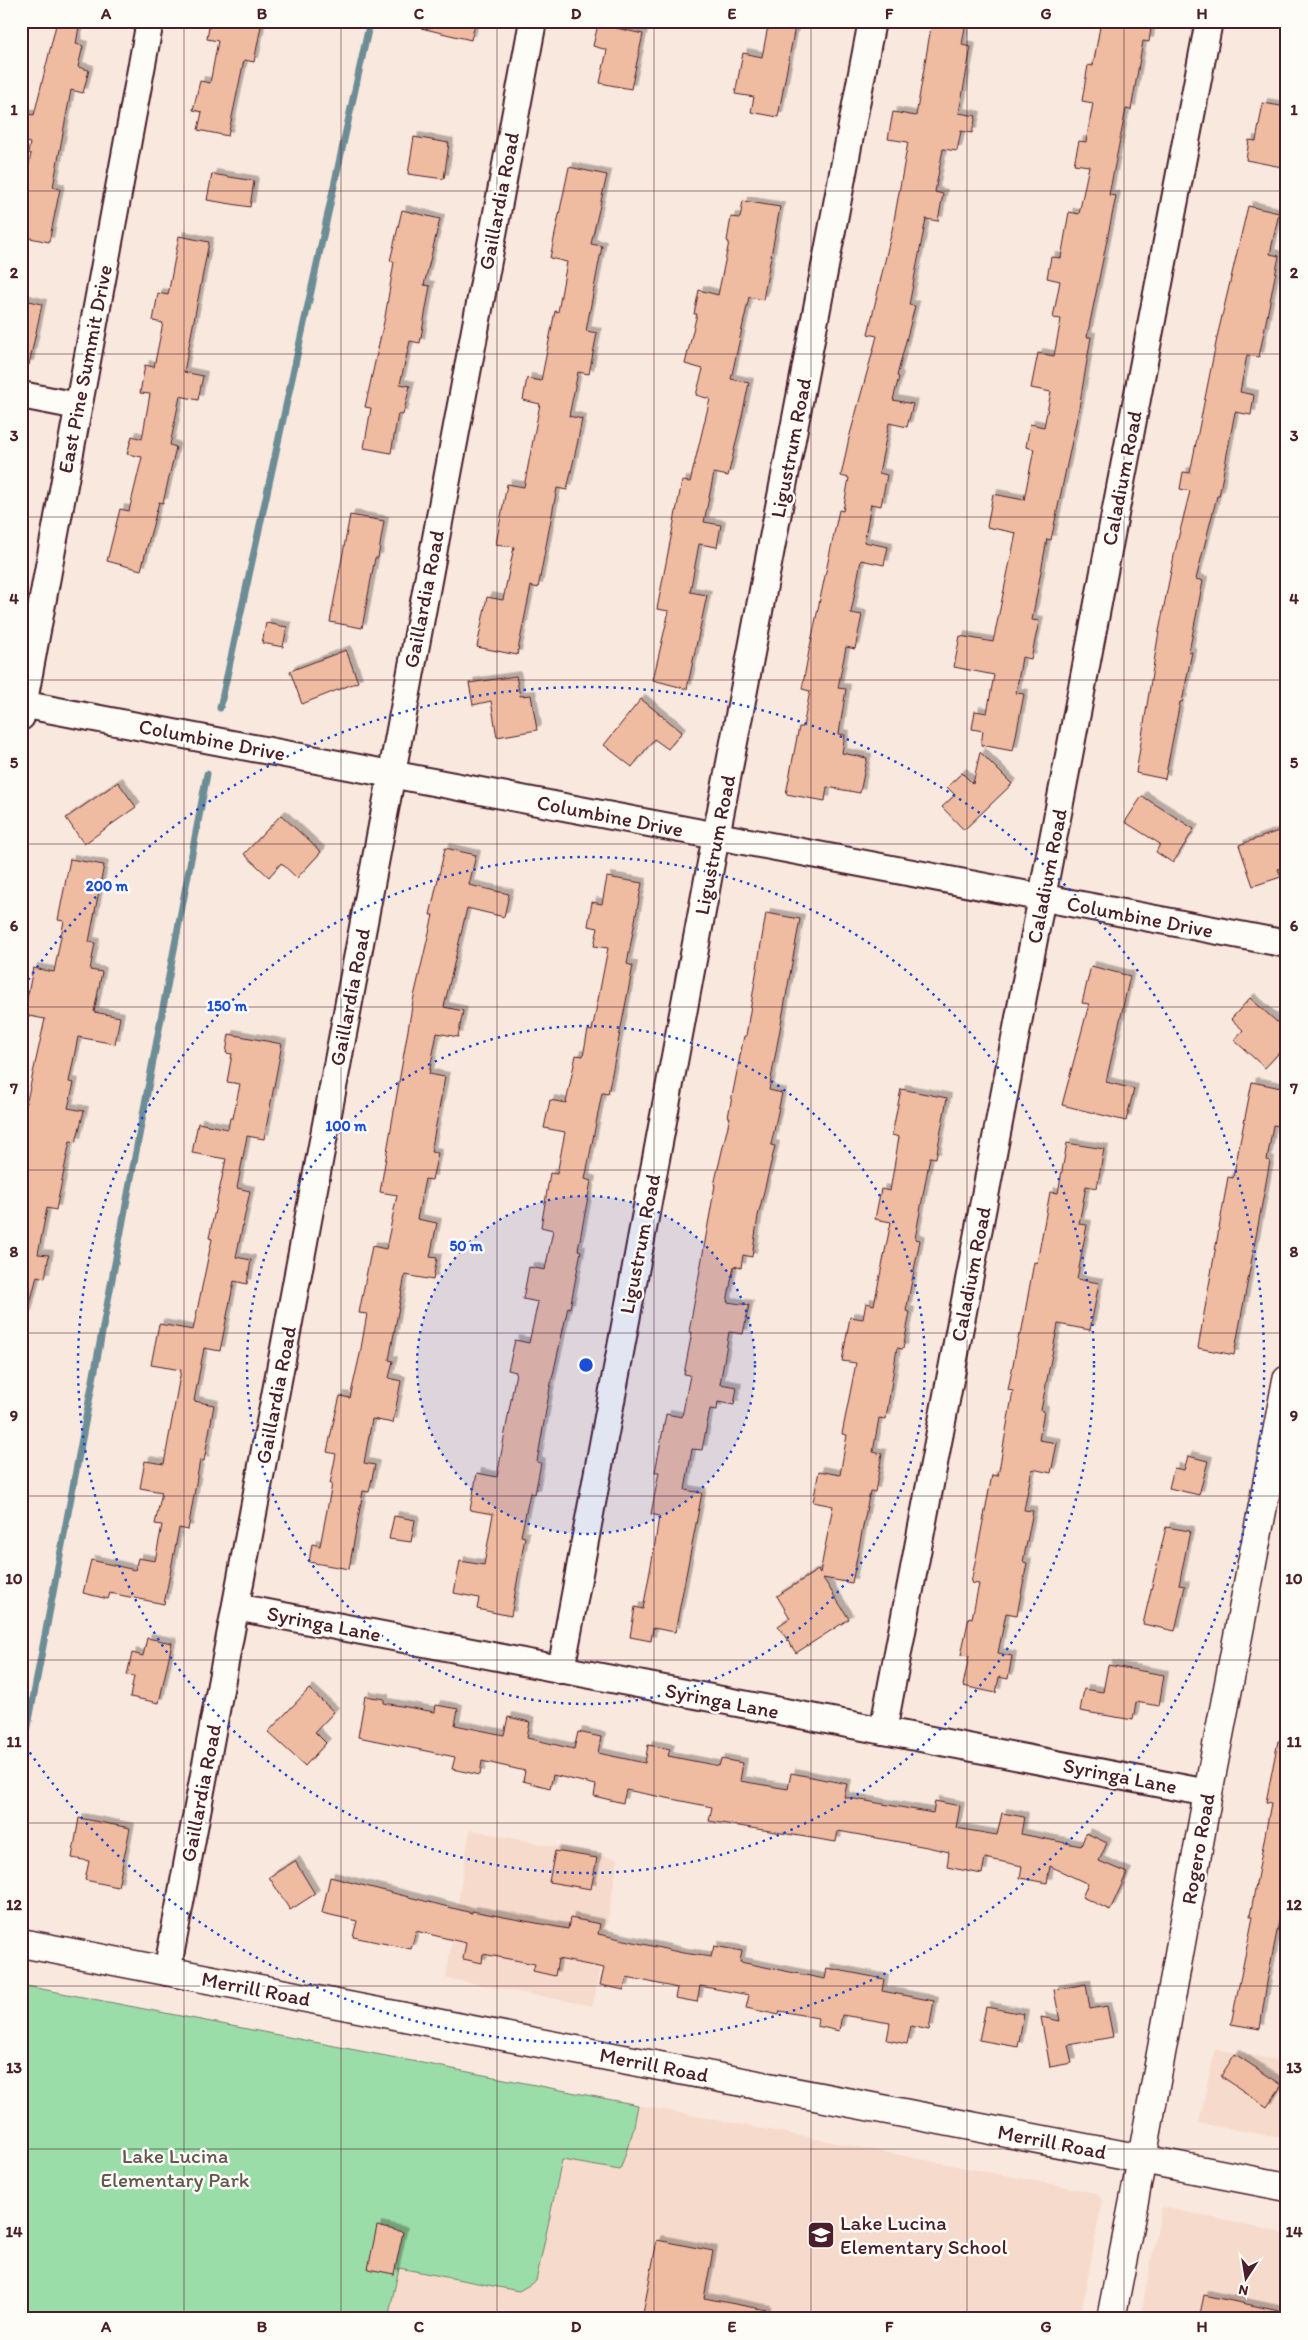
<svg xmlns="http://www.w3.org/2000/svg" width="1308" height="2340" font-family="Itim,sans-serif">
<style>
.built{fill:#f6dacb}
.green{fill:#9bdda8;stroke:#727e6a}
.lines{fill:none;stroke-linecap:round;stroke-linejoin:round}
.stream{stroke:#6d8d96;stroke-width:7}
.building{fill:#efbba1;stroke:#4a1f2b;filter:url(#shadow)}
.minor-casing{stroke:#4a1f2b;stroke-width:30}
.tertiary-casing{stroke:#4a1f2b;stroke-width:31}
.secondary-casing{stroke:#4a1f2b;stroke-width:31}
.minor{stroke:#fdfcf7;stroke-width:26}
.tertiary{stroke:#fdfcf7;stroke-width:28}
.secondary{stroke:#fdfcf7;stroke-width:28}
.grid{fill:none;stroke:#4a1f2b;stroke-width:1;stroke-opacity:0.55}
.ring{fill:none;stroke:#1d4ed8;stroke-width:2.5;stroke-dasharray:2.5 5}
.labels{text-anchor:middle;stroke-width:5;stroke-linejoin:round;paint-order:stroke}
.street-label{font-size:21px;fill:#4a1f2b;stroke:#fdfcf7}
.park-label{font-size:21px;fill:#625850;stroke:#fdfcf7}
.poi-label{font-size:21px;fill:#4a1f2b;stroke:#fdfcf7;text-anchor:start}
.centre{fill:#1d4ed8;stroke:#fdfcf7;stroke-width:2.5}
.ring-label{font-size:15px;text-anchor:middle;font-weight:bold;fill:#1d4ed8;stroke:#fdfcf7;stroke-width:5;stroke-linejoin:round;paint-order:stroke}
.neatline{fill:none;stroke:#4a1f2b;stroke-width:2}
.grid-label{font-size:16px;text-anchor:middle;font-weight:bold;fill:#4a1f2b}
</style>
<defs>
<filter id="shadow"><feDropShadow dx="4.5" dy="-4.5" stdDeviation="0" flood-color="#0004"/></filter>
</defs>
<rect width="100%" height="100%" fill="#f9e8dd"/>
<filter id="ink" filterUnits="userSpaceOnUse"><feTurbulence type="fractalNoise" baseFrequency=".02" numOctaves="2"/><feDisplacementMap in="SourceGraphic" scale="10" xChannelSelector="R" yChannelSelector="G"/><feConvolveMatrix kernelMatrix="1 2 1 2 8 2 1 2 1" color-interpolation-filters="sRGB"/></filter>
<g filter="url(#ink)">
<g class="built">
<path d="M470,1830L618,1859L593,2006L446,1978Z"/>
<path d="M1215,2049L1287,2062V2139L1199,2123Z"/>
<path d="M638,2105L1097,2193L1102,2201L1080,2319H389L399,2268L519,2291L536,2281L562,2160L620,2170L633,2131Z"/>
<path d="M1162,2207L1287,2234V2319H1140Z"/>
</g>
<path class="green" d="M21,1985L638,2105L633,2131L620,2170L562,2160L536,2281L519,2291L399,2268L388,2319H21Z"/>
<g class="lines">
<g class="stream">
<path d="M220,708L370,21"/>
<path d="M21,1763L207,774"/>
</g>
</g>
<g class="building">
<path d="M57,21H80L76,44L83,46L78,67L89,70L83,93L71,90L53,187L60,189L49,242L21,236V201L31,154L28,153L30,143L21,141V113L34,115Z"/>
<path d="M210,21H262L254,62L244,60L228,136L198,130L202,112L193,110L200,81L210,83L218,41L207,39Z"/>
<path d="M422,21H476L471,40L421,28Z"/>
<path d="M769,21H796L778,117L751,112L754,97L735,94L743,53L762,57Z"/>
<path d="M932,21H966L962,45L971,47L959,113L976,116L972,133L961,131L957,151L943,149L935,192L943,194L938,221L926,219L909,305L915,306L897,376L899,377L893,400L913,404L907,427L889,423L879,473L887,475L881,506L871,504L864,542L888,547L884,565L861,560L851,613L862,615L855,649L846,647L838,688L846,689L839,734L845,735L842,753L867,758L860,793L827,787L825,801L786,794L799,727H803L810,691L802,689L809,651L839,510L843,511L849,478L841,476L849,438L877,336L868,334L893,226L908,142L888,139L893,112L916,116Z"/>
<path d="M1101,21H1152L1149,42L1143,41L1131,110L1126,109L1109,195L1116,196L1087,337H1091L1079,408L1051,540L1047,539L1032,620L1039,621L1031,659L1022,657L1016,693L1024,694L1013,751L981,745L983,731L972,729L975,711L987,713L994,675L954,667L960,636L993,642L1016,533L987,527L993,494L1024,500L1034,449L1026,447L1030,424L1044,427L1051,392L1031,388L1038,353L1054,356L1061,319L1053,318L1060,281L1047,278L1051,257L1061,258L1069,212L1079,214L1089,166L1074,164L1079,141L1086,142L1093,103L1082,101L1088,65L1093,66Z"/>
<path d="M598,24L643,34L631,89L600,83L607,50L593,46Z"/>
<path d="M1263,103L1287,107V168L1246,160L1249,140L1256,141Z"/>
<path d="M414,137L449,143L444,179L408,174Z"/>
<path d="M569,167L607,175L591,244L602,246L586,331L597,333L589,374L578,372L569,416L582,419L577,445L567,490L557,488L538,588L531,586L517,655L477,647L487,597L503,600L514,547L496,544L507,484L524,487L540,404L523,400L527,378L541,381L555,311L558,312L567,262L550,258Z"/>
<path d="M212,174L254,181L250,207L207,200Z"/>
<path d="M743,201L780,207L763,300L749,297L731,379L749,383L741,421L728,476L714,473L704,522L721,525L717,547L699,544L690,592L707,595L687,689L653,680L669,611L657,609L682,481L690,482L710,399L696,395L703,369L685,364L697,314H694L699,290L718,295L729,242L727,241L731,217L740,218Z"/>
<path d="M1248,206L1279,213L1270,254L1279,256L1259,357L1247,355L1240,392L1254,395L1251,415L1235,412L1219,496H1217L1196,579L1203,581L1189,652H1192L1182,702H1180L1165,779L1136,773L1159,631L1175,551L1190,491L1180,489L1183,472L1190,473L1218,333Z"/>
<path d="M402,210L440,219L424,285L430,286L420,343L410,341L400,384L410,386L403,415L398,414L391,453L364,448L371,408L365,407L385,317L394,262L390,261Z"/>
<path d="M179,236L209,242L184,372L203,376L198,400L180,396L170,445L176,447L163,503L159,502L141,570L107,561L120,509L129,511L142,457L127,454L132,436L142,439L150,394L140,393L145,365L154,367L163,323L153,321L158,293L168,295Z"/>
<path d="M21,299L42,304L29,365L21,364Z"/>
<path d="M350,515L384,521L378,558H375L362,628L330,622Z"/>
<path d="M266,623L287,627L283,647L262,643Z"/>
<path d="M346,650L358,682L302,704L290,671Z"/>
<path d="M516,676L520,696L531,695L537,730L497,737L491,701L473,705L469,683Z"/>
<path d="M641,699L682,732L668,749L654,739L632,767L604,745Z"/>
<path d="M980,752L1012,784L964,830L942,807L955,795L947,787L962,773L973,784Z"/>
<path d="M118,782L136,807L84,844L66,818Z"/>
<path d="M1142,796L1194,829L1173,863L1156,852L1160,844L1125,822Z"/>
<path d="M281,815L321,852L297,878L281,863L269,877L244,854Z"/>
<path d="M1287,828V866L1278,869L1281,877L1253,886L1239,845Z"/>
<path d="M445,848L476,855L469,885L509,894L504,917L467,908L444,1007L463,1011L458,1037L437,1033L429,1074L445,1077L431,1152L438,1153L432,1180L425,1179L417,1219L437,1223L430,1257L437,1258L433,1280L405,1275L389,1360L393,1361L389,1378L401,1381L393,1423L372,1419L364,1463L375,1465L369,1492L363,1491L349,1569L309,1562L312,1544L320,1546L332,1484H330L336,1454L327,1452L333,1424L340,1396L350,1398L360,1354L367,1314L359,1313L372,1246L386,1249L397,1195L380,1192L413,1001L433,915H430Z"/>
<path d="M70,859L104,865L89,942L95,943L90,970L102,972L94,1012L120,1017L115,1044L78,1037L69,1082L74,1083L68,1108L84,1111L76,1142L70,1141L56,1210L47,1208L38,1254L49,1255L45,1278L37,1276L27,1315L21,1314V1149L26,1124L22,1123L45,1019L24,1015L33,968L54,972L64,921L58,920Z"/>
<path d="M607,877L642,883L627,964L633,966L608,1094L602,1093L585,1179L591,1181L578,1250L581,1251L570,1308L568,1307L550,1388L537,1462L541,1463L535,1494L530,1493L521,1536L525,1537L511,1616L477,1609L479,1598L454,1593L460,1561L484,1565L493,1514L470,1510L477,1473L497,1477L516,1372L508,1370L515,1340L529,1343L538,1302L523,1299L529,1267L545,1270L553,1230L541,1227L550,1173L557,1174L565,1132L544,1128L550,1100L566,1103L576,1055L583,1056L588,1030L592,1031L608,948L594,946L598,928L588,926L592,902L602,904Z"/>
<path d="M766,913L800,919L769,1090L782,1093L771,1145L775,1146L758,1216L752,1257L743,1255L741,1268L734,1266L727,1302L749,1305L743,1334L729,1332L720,1384L737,1387L734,1405L718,1402L717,1410L710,1409L702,1450L692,1449L685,1490L702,1493L675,1632L653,1628L651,1641L630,1637L635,1607L643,1609L655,1544L659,1516L651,1514L659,1472H655L666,1414L682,1417L690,1375L684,1374L692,1332H689L715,1185H714L730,1117H728L744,1036H746Z"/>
<path d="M1091,966L1130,976L1106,1082L1134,1089L1126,1121L1062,1105L1089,1004L1082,1003Z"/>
<path d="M1250,998L1287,1031V1044L1265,1068L1234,1040L1243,1030L1231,1019Z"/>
<path d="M229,1034L282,1044L264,1139L247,1136L237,1188L250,1191L236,1257L251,1260L247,1284L234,1281L220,1351L204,1348L194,1401L214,1405L204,1461L200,1460L188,1530L179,1528L164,1604L110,1593L108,1599L83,1593L91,1560L135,1570L138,1558L155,1561L162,1525L155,1524L162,1492L140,1488L145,1461L164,1464L181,1370L151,1365L159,1324L193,1330L212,1239L209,1238L226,1159L192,1153L198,1123L228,1129L230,1118H233L240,1084L227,1082L232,1054L226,1053Z"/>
<path d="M1252,1082L1286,1089L1280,1126L1273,1125L1267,1160L1270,1161L1234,1355L1198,1348L1228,1177L1233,1178Z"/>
<path d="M901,1089L947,1098L936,1158L930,1157L915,1239L920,1240L906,1311L910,1312L903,1349L897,1348L886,1419L879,1418L873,1452L882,1454L875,1492L870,1491L852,1583L823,1578L849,1619L796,1653L778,1626L790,1618L777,1596L818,1570L820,1573L833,1506L813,1502L819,1471L840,1475L847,1435L842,1434L856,1363L842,1361L850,1317L863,1319L866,1303L874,1305L891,1222L875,1219L881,1189L890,1191L899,1137L892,1135Z"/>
<path d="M1067,1143L1104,1149L1097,1188L1086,1186L1079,1224L1087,1225L1077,1279L1099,1283L1090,1330L1058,1324L1041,1410L1044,1411L1039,1440L1057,1443L1051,1473L1032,1469L1024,1510L1033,1511L1023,1562L1027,1563L1017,1615L1006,1613L998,1653L1012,1656L1008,1679L999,1677L996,1693L963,1686L969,1656L961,1655L969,1617L972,1618L979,1584L971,1583L992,1475L998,1476L1013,1391L1008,1390L1019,1334L1021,1335L1034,1262L1037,1263L1050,1192L1058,1193Z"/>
<path d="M1188,1456L1208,1461L1199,1495L1169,1488L1174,1468L1184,1470Z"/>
<path d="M394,1516L415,1520L411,1542L389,1539Z"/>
<path d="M1166,1527L1190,1531L1179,1585L1185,1586L1175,1631L1143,1624Z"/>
<path d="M147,1638L172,1643L159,1703L130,1697L134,1676L127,1675L132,1653L143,1656Z"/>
<path d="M1108,1665L1164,1675L1159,1706L1136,1702L1133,1720L1080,1711L1084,1689L1103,1692Z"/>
<path d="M309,1689L334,1712L315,1732L326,1743L305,1766L268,1732Z"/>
<path d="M365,1696L384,1699V1703L435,1712L436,1705L458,1709L455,1725L504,1735L508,1717L530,1722L527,1738L574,1749L578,1732L601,1737L598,1753L645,1763L648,1745L670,1749L668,1756L719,1766L721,1759L743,1763L740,1781L788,1789L791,1773L847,1784L844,1797L933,1813L935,1801L960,1806L956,1828L997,1835L1002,1813L1024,1817L1021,1834L1081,1846L1086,1833L1107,1843L1099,1861L1127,1873L1110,1910L1082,1897L1088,1884L1050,1866L1047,1883L1020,1878L1022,1866L985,1858L982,1874L947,1867L949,1852L927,1847L838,1831L836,1842L709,1821L712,1807L626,1790L623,1803L594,1796L596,1785L553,1775L550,1788L523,1781L525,1771L482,1761L480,1775L452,1769L455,1757L358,1737Z"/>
<path d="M1278,1741H1287V1892L1285,1891L1267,1982L1260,2029L1231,2024L1253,1917L1250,1916L1271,1803L1266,1802Z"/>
<path d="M79,1818L130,1828L118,1887L85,1880L89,1861L72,1858Z"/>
<path d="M555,1851L597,1858L591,1889L549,1882Z"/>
<path d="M295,1861L315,1894L290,1910L269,1877Z"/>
<path d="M330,1877L472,1913V1911L568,1929L570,1918L600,1924L598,1934L683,1953L711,1957L714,1946L742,1951L740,1962L825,1979L827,1968L884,1979L882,1991L934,2001L929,2030L911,2026L907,2044L887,2040L890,2023L842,2015L839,2031L817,2026L818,2018L780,2011L779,2015L746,2008L749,1995L700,1986L697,2002L675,1998L677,1988L627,1977L624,1990L600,1985L604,1968L558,1959L555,1976L533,1971L535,1964L483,1954L482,1963L463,1959L466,1943L416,1931L411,1949L353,1937L357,1921L322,1913Z"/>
<path d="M1086,1984L1090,2009L1107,2006L1113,2037L1068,2045L1072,2063L1050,2067L1041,2017L1060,2021L1054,1990Z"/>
<path d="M986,2007L1024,2014L1018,2047L979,2040Z"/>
<path d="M1235,2054L1282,2085L1267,2107L1221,2076Z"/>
<path d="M377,2226L403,2232L394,2274L368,2269Z"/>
<path d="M657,2240L713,2251L704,2298L766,2310V2319H642Z"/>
<path d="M1204,2295L1279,2311L1278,2319H1199Z"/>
</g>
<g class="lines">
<g class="minor-casing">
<g id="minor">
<path d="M21,395L78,406"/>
<path d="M21,704L1287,944"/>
<path d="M21,717L150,21"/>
<path d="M236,1607L1208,1793"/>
<path d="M561,1670L716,836L872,21"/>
<path d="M883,1731L1209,21"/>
<path d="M167,1972L533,21"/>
</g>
</g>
<g class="tertiary-casing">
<path id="tertiary" d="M1111,2319L1142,2159"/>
</g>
<g class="secondary-casing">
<g id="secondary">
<path d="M21,1943L1287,2187"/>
<path d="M1142,2159L1208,1793L1287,1380"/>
</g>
</g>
<use href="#minor" class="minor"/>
<use href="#tertiary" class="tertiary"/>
<use href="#secondary" class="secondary"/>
</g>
</g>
<path class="grid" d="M184,21V2319M341,21V2319M497,21V2319M654,21V2319M811,21V2319M967,21V2319M1124,21V2319M21,191H1287M21,354H1287M21,517H1287M21,680H1287M21,844H1287M21,1007H1287M21,1170H1287M21,1333H1287M21,1496H1287M21,1660H1287M21,1823H1287M21,1986H1287M21,2149H1287"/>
<circle cx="586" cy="1365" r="169" fill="#1d4ed8" fill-opacity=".12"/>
<g class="ring">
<circle cx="586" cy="1365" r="169"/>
<circle cx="586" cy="1365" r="339"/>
<circle cx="586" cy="1365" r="508"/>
<path d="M24 986A678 678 0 1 1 24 1744"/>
</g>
<defs>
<g id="school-square" transform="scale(1.4375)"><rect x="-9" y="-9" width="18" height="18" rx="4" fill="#4a1f2b" stroke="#fdfcf7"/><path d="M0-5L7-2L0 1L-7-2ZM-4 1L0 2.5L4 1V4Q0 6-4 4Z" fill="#fff"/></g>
</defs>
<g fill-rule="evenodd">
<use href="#school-square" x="821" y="2235"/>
</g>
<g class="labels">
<g class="street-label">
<text transform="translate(499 201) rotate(-79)" y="7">Gaillardia Road</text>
<text transform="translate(85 369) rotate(-79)" y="7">East Pine Summit Drive</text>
<text transform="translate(791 448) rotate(-79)" y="7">Ligustrum Road</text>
<text transform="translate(1122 478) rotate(-79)" y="7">Caladium Road</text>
<text transform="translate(424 599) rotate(-79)" y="7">Gaillardia Road</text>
<text transform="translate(212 740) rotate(11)" y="7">Columbine Drive</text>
<text transform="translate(610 816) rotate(11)" y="7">Columbine Drive</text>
<text transform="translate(715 845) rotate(-79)" y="7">Ligustrum Road</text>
<text transform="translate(1047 876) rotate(-79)" y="7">Caladium Road</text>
<text transform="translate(1140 917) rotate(11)" y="7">Columbine Drive</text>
<text transform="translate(350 997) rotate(-79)" y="7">Gaillardia Road</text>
<text transform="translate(640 1244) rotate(-79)" y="7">Ligustrum Road</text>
<text transform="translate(971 1274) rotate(-79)" y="7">Caladium Road</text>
<text transform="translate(276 1395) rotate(-79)" y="7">Gaillardia Road</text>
<text transform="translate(324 1624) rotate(11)" y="7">Syringa Lane</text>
<text transform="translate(722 1701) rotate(11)" y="7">Syringa Lane</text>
<text transform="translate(1120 1776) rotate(11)" y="7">Syringa Lane</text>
<text transform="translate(201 1793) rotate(-79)" y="7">Gaillardia Road</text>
<text transform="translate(1198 1849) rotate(-80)" y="7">Rogero Road</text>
<text transform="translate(256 1989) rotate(11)" y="7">Merrill Road</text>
<text transform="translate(654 2065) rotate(11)" y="7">Merrill Road</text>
<text transform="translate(1052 2142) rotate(11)" y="7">Merrill Road</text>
</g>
<g class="park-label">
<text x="175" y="2163">Lake Lucina<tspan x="175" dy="24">Elementary Park</tspan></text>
</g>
<g class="poi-label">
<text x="840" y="2230">Lake Lucina<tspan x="840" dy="24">Elementary School</tspan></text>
</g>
</g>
<circle cx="586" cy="1365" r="8" class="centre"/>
<g class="ring-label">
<text x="107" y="891">200 m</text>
<text x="227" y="1011">150 m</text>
<text x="346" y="1131">100 m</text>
<text x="466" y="1251">50 m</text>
</g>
<rect width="1308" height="2340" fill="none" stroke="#fdfcf7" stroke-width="55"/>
<g transform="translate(1246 2278) rotate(192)" stroke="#fdfcf7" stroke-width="4" paint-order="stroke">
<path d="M0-4L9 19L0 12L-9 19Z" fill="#4a1f2b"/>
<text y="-8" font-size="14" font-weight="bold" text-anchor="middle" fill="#4a1f2b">N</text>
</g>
<rect x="28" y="28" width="1252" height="2284" class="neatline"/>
<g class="grid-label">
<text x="106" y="19">A</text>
<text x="262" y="19">B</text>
<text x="419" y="19">C</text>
<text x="576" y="19">D</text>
<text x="732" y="19">E</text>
<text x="889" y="19">F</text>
<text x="1046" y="19">G</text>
<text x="1202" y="19">H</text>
<text x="14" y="115">1</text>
<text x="1294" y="115">1</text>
<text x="14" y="278">2</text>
<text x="1294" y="278">2</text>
<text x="14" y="441">3</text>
<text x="1294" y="441">3</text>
<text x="14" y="604">4</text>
<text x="1294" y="604">4</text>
<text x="14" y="768">5</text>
<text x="1294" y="768">5</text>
<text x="14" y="931">6</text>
<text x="1294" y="931">6</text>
<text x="14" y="1094">7</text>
<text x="1294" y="1094">7</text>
<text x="14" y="1257">8</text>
<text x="1294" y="1257">8</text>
<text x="14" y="1421">9</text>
<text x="1294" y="1421">9</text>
<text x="14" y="1584">10</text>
<text x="1294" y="1584">10</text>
<text x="14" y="1747">11</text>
<text x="1294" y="1747">11</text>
<text x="14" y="1910">12</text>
<text x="1294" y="1910">12</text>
<text x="14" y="2073">13</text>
<text x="1294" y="2073">13</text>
<text x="14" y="2237">14</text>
<text x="1294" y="2237">14</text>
<text x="106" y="2332">A</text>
<text x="262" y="2332">B</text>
<text x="419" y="2332">C</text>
<text x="576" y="2332">D</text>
<text x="732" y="2332">E</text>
<text x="889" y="2332">F</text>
<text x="1046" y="2332">G</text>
<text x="1202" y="2332">H</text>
</g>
</svg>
